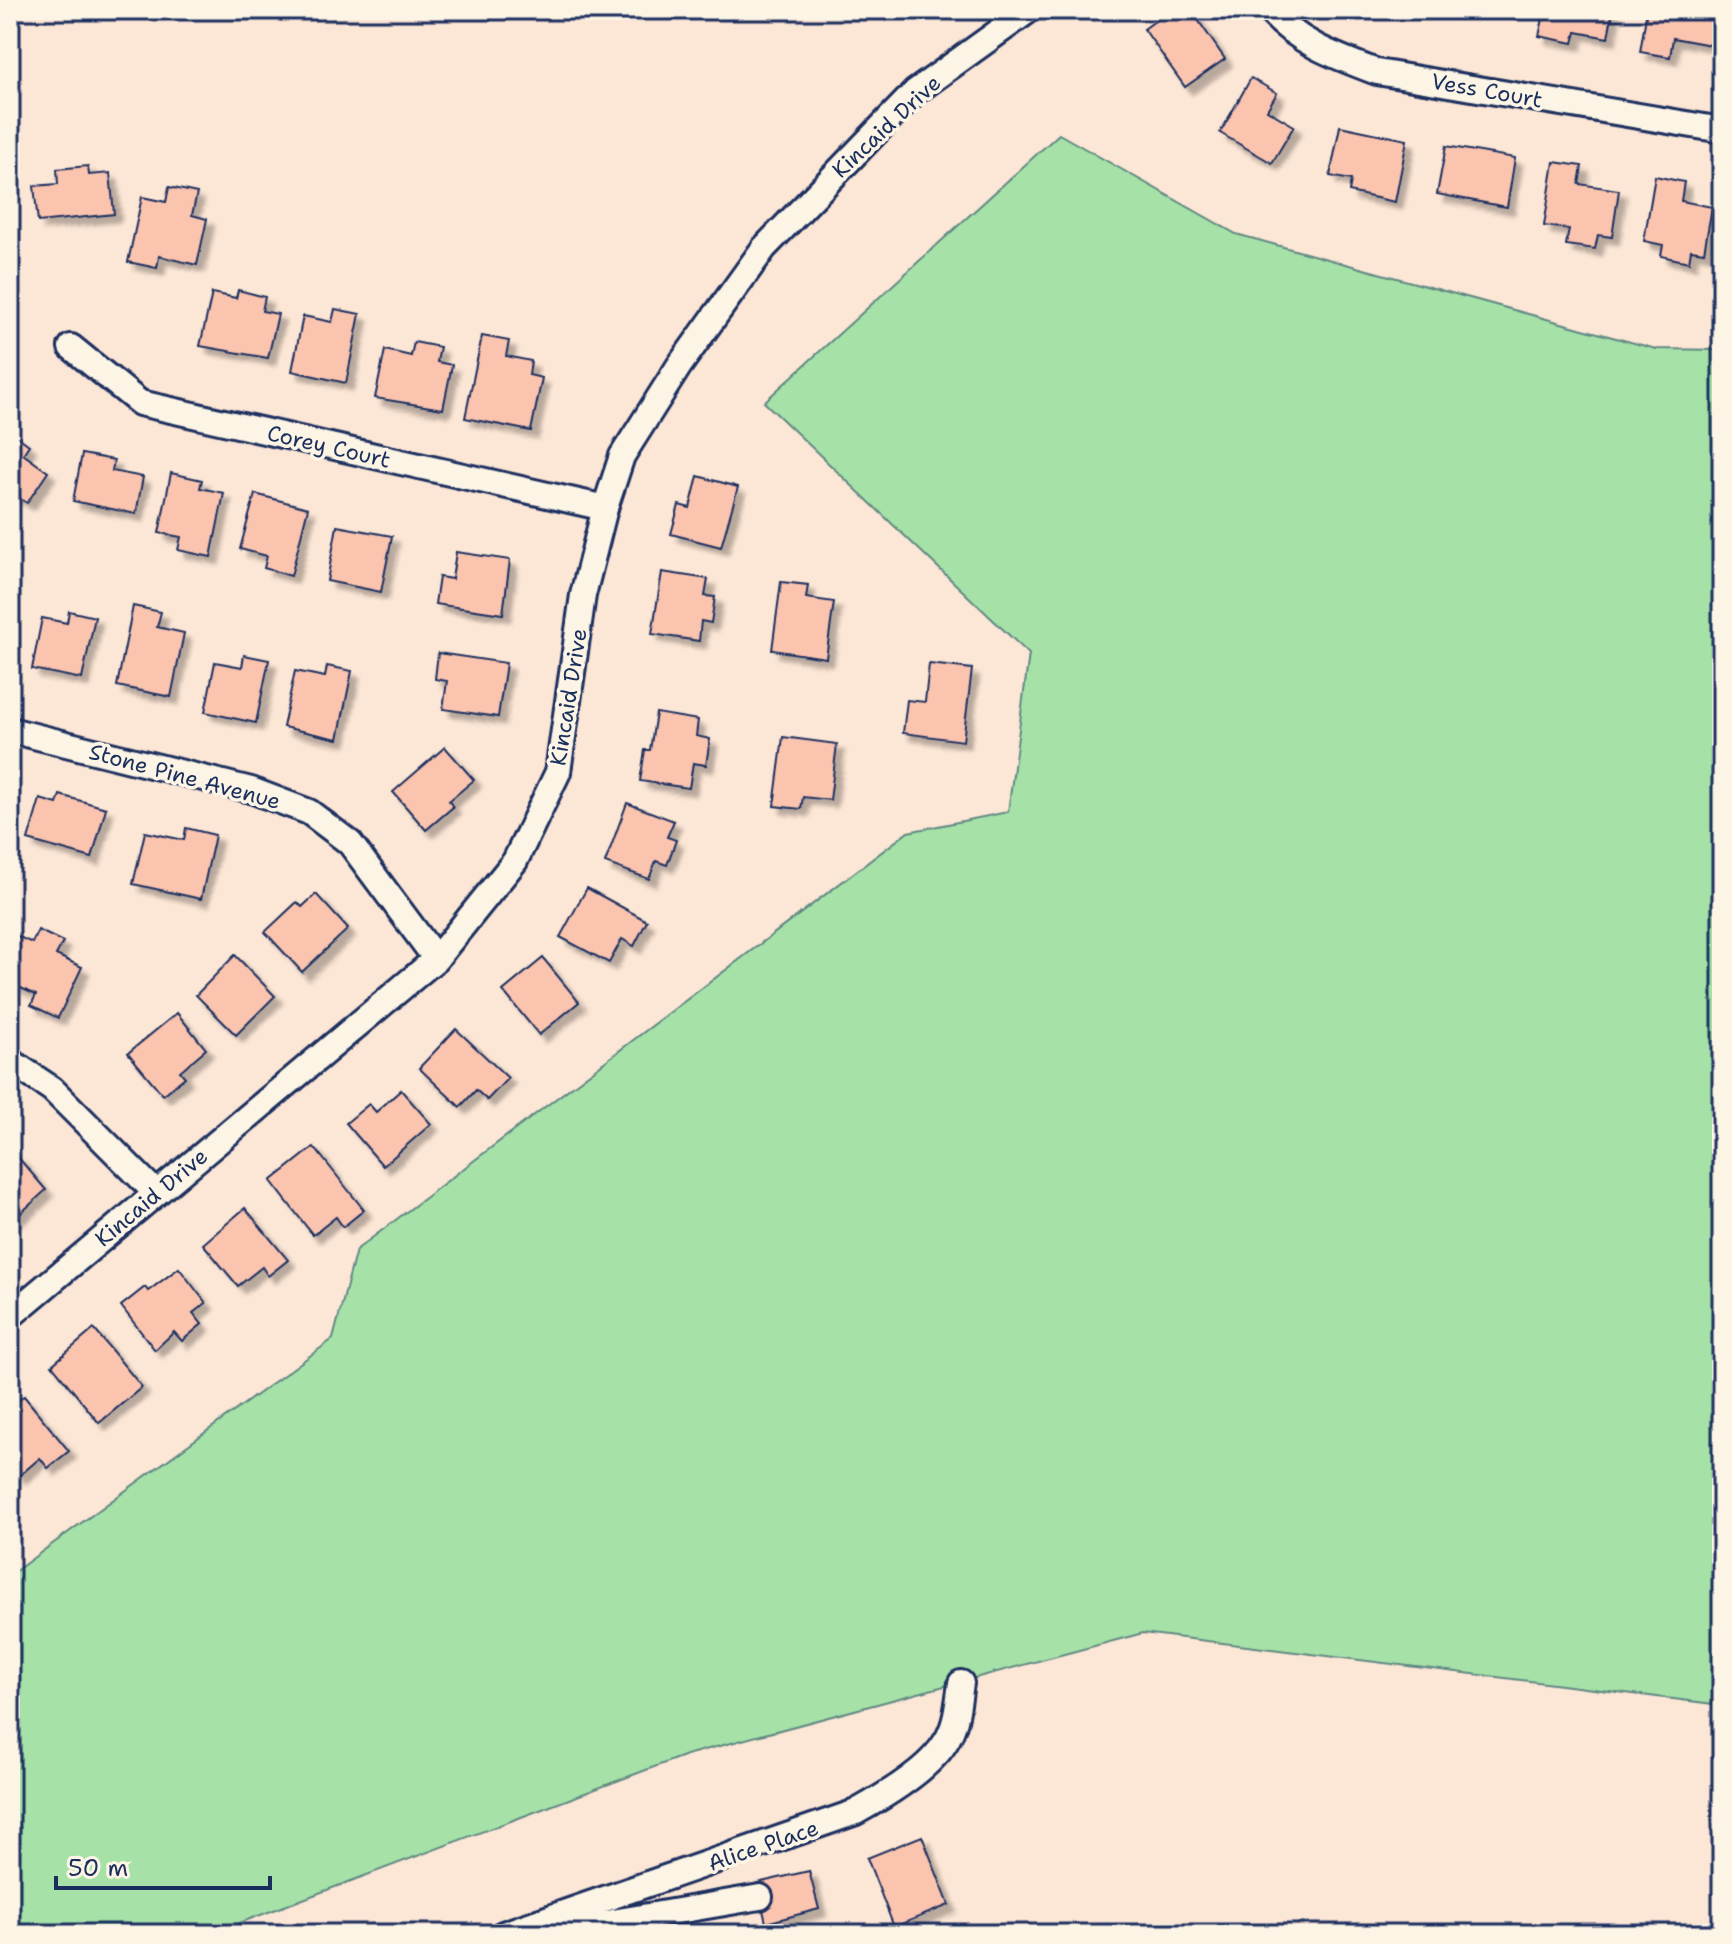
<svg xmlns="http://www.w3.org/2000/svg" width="1732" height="1944" font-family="'Shantell Sans',sans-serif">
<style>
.green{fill:#a6e2a8;stroke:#608883;stroke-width:2}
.building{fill:#fbc4af;stroke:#1b2f5e;stroke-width:2;filter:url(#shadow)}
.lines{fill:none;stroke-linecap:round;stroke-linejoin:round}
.minor-casing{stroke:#1b2f5e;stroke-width:30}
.minor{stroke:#fcf5e5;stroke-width:24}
.labels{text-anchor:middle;stroke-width:7;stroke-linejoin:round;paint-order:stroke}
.street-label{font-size:22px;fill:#1b2f5e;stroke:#fcf5e5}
</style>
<defs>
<filter id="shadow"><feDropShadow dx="7" dy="7" stdDeviation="2" flood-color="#0004"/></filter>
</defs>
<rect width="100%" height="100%" fill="#fce6d5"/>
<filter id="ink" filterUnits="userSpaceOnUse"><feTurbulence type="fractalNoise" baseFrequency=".0125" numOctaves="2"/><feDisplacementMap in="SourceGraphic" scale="16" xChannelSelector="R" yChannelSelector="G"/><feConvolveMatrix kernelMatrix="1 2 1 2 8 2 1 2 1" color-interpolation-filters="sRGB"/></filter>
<g filter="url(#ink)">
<path class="green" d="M1059,134L1236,234L1656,349L1722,350V1705L1143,1633L686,1755L210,1934H10V1575L333,1339L356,1250L908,832L1008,812L1029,654L764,402Z"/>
<g class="building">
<path d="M1170,10H1191L1225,59L1185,87L1144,29Z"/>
<path d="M1545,10H1613L1608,38L1576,32L1573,43L1539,36Z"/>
<path d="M1647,10H1717L1711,45L1673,38L1670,57L1640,52Z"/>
<path d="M1251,78L1277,93L1267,110L1294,126L1272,163L1220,133Z"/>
<path d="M1340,126L1407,140L1395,202L1349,192L1351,180L1330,176Z"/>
<path d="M1446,146L1515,158L1507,207L1437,194Z"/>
<path d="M1554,162L1582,166L1579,184L1619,190L1612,237L1598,235L1595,249L1566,245L1569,229L1544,226Z"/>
<path d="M88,166L89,175L110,173L114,214L38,222L34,186L58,184L57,169Z"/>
<path d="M1655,176L1684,182L1681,201L1712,207L1704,252L1691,250L1689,262L1661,256L1663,245L1644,241Z"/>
<path d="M169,187L197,193L192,215L207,219L197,265L159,256L157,268L128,262L142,197L166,202Z"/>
<path d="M238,290L265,297L262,311L278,314L268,358L200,346L212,293L236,298Z"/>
<path d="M335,309L360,314L346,383L292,371L303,316L332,322Z"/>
<path d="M482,336L509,341L506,356L531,361L529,375L542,378L531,431L465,418Z"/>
<path d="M414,342L440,347L437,362L452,365L443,409L375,398L385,350L411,356Z"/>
<path d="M10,431L29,445L23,454L48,472L27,503L14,495L10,501Z"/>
<path d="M82,454L114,460L112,471L143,477L136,514L73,501Z"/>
<path d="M171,473L202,480L200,488L224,493L211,557L178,550L181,537L159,533Z"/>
<path d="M698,476L738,487L721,547L671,534L679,505L690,508Z"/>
<path d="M255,494L308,508L291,576L264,568L267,556L240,549Z"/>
<path d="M337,526L392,536L381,592L327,581Z"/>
<path d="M456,552L510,560L503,614L435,604L439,577L452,579Z"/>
<path d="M662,572L708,579L705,596L715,597L711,623L701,621L699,641L652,634Z"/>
<path d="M781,582L808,585L806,598L834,602L826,658L772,650Z"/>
<path d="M133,606L161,612L157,627L184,633L171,697L117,686Z"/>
<path d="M69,611L95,617L82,679L32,669L42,618L67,623Z"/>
<path d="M438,653L506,663L498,717L443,709L447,681L435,679Z"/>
<path d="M244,655L269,660L256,723L205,712L215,662L242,667Z"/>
<path d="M929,664L972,669L963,741L903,733L907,700L925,702Z"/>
<path d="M327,666L352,671L338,739L283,727L295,671L325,677Z"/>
<path d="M656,713L698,720L696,736L710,739L706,765L693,763L689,788L640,781L645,750H650Z"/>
<path d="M783,737L837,744L830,800L803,797L801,809L774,806Z"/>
<path d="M445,747L474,780L449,801L453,807L426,830L393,792Z"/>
<path d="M60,795L106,808L92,858L28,840L40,799L57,804Z"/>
<path d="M627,803L674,821L667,837L676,840L667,865L656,861L649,879L605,863Z"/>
<path d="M186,828L215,835L201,899L133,884L145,832L184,840Z"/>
<path d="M587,888L647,921L634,946L622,939L609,963L560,937Z"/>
<path d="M316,894L348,929L302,972L265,932L297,902L302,907Z"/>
<path d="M38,930L63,942L56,955L82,967L58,1018L31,1005L36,995L10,983V940L13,934L32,943Z"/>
<path d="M235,955L275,996L236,1035L196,995Z"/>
<path d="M543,958L579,1002L539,1035L503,991Z"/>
<path d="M177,1013L206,1049L180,1071L185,1077L163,1095L128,1053Z"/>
<path d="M456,1029L508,1078L487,1100L476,1090L460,1107L419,1068Z"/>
<path d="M401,1090L431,1124L383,1166L346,1123L369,1104L376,1112Z"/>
<path d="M314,1147L364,1210L343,1227L336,1217L313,1235L271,1181Z"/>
<path d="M17,1156L46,1190L10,1223V1162Z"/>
<path d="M245,1208L288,1260L268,1276L262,1267L238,1286L203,1244Z"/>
<path d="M179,1268L206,1303L193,1313L202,1324L182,1341L174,1332L155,1350L121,1306L145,1287L148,1291Z"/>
<path d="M94,1329L142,1387L99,1423L52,1365Z"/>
<path d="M24,1396L69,1451L48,1468L40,1458L19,1476L10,1465V1408Z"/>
<path d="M922,1836L949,1905L894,1927L867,1858Z"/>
<path d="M809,1871L819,1909L766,1923L757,1883Z"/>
</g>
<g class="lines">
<g class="minor-casing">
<g id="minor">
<path d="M1269,10C1297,43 1337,57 1377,72L1722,130"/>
<path d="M71,347L140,403L605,508"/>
<path d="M10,730L251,790L309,812L350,843L436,959"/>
<path d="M10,1061L52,1089L155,1192"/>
<path d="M10,1316L436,959L515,861L558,772L583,595L605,508L622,456L679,366L764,248L915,92L1029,10"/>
<path d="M503,1934L856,1812C883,1797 929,1769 945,1743C957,1726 958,1702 961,1683"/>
<path d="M570,1934L595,1925L760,1897"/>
</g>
</g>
<use href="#minor" class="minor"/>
</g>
</g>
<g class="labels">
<g class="street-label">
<text transform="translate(1487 90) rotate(10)" y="8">Vess Court</text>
<text transform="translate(886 126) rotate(-43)" y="8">Kincaid Drive</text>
<text transform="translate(329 446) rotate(13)" y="8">Corey Court</text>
<text transform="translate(568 697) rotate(-81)" y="8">Kincaid Drive</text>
<text transform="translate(185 776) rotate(15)" y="8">Stone Pine Avenue</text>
<text transform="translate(151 1197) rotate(-40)" y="8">Kincaid Drive</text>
<text transform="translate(763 1845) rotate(-19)" y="8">Alice Place</text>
</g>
</g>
<rect width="1732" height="1944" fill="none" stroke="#fcf5e5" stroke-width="40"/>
<rect x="20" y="20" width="1692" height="1904" fill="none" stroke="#1b2f5e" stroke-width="3" filter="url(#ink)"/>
<path d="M56 1876v12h214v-12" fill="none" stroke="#1b2f5e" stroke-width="4"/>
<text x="68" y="1876" font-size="24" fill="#1b2f5e" stroke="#fcf5e5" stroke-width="6" paint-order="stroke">50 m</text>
</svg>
